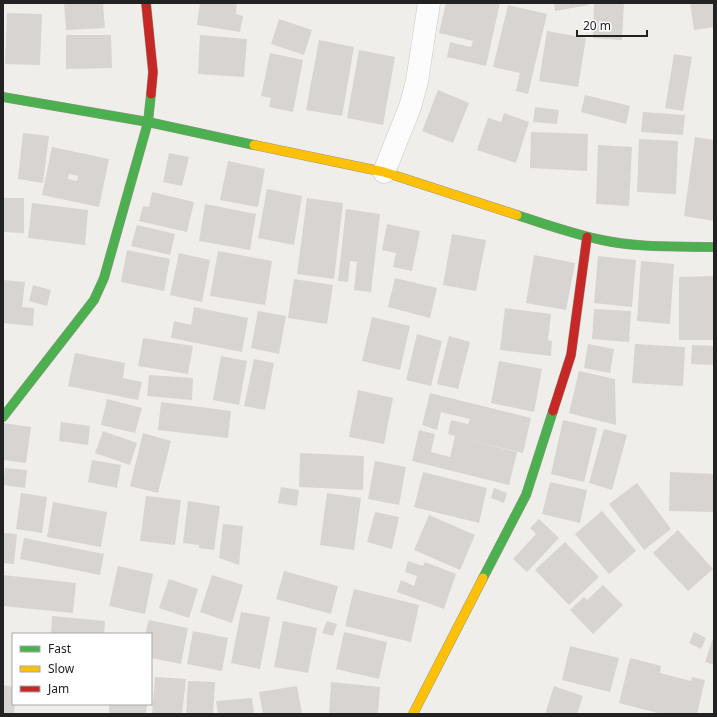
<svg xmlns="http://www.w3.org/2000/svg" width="717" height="717" font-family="'Noto Sans',sans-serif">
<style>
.building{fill:#d7d4d2;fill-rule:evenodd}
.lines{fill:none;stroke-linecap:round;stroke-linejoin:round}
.street-casing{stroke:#c9c8c7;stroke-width:23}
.fast-casing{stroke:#999a82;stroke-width:10}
.slow-casing{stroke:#999a82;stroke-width:10}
.jam-casing{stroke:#999a82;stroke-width:10}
.street{stroke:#fdfcfc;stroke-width:22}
.fast{stroke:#4caf50;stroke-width:9}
.slow{stroke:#ffc107;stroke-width:9}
.jam{stroke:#c62828;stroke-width:9}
</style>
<rect width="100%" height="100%" fill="#f0eeeb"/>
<g class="building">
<path d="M64,3H103L105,28L66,30Z"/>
<path d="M200,3H237L236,14L243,16L240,32L197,25Z"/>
<path d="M446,3H500L486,66L447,57L450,42L471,47L473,41L439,33Z"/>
<path d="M554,3H588L589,5L555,11Z"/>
<path d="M594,3H624L622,40L593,38Z"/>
<path d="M690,3H714V27L694,30Z"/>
<path d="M508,5L547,14L528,94L516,91L520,73L493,67Z"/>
<path d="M7,13L42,14L40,65L5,64Z"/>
<path d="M279,19L312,30L304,55L271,44Z"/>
<path d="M547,31L586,38L578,87L539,81Z"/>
<path d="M66,35H111L112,68L66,69Z"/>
<path d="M200,35L247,39L244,77L198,74Z"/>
<path d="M319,40L354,47L342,116L306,110Z"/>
<path d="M359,50L395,57L383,125L347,118Z"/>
<path d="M270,53L303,60L293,112L269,107L271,98L261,96Z"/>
<path d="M674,54L692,57L683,111L665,108Z"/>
<path d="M438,90L469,103L453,143L422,131Z"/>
<path d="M585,95L630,106L626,124L581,112Z"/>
<path d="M535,107L559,110L557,124L533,122Z"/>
<path d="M643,112L685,115L683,135L641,132Z"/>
<path d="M504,113L529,122L516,163L477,150L488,118L501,122Z"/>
<path d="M531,132L588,134L587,171L530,168Z"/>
<path d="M23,133L49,136L43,183L18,179Z"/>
<path d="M695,137L714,140L713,161H714V221L684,216Z"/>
<path d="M639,139L678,141L676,194L637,192Z"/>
<path d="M598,145L632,147L629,206L596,204Z"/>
<path d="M52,147L109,159L99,207L42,195ZM69,174L78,176L77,181L68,179Z"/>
<path d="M169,153L189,157L182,186L163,182Z"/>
<path d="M228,161L265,169L258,207L220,200Z"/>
<path d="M267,189L302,196L294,245L258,238Z"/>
<path d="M152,192L194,202L187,232L139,221L143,206L149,207Z"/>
<path d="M3,198H24V233L3,232Z"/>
<path d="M307,198L343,203L334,279L297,274Z"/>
<path d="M32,203L88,210L85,245L28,238Z"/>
<path d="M205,204L256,214L250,250L199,241Z"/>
<path d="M346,209L380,214L371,292L354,290L357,262L350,261L348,282L338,281Z"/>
<path d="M387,224L420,231L412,271L393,267L396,253L382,250Z"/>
<path d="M137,225L175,234L170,255L131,246Z"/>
<path d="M452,234L486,240L476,291L443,285Z"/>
<path d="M127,250L170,259L164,291L121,282Z"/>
<path d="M218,251L272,261L265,305L210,296Z"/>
<path d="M179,253L210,260L202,302L170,295Z"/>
<path d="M534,255L575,263L566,310L526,303Z"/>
<path d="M598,256L636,260L632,307L594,303Z"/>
<path d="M641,261L674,264L670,324L637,321Z"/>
<path d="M714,276V340H679V277Z"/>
<path d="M395,278L437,288L430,318L388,307Z"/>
<path d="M294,279L333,285L327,324L288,318Z"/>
<path d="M3,280L25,282L22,307L34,308L33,326L3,323Z"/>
<path d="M33,285L51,290L47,306L29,301Z"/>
<path d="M194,307L248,318L242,352L171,338L174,321L191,325Z"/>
<path d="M505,308L551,314L548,340L552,341L551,356L500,350Z"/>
<path d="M594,309L631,311L629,342L592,339Z"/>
<path d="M258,311L286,316L279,354L251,348Z"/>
<path d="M372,317L410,326L400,370L362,361Z"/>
<path d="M417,334L442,341L431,386L406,380Z"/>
<path d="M449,336L470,342L458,389L437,384Z"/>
<path d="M143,338L193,346L188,374L138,366Z"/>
<path d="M588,344L614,349L610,373L584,368Z"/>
<path d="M635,344L685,347L683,386L632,383Z"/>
<path d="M692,345L714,346V365L691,364Z"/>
<path d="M75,353L125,363L123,378L142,382L138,400L68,386Z"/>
<path d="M221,356L247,361L239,405L213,400Z"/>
<path d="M254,359L274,363L265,410L244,406Z"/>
<path d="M499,361L542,369L534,412L491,403Z"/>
<path d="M579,371L615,379L616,425L569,413Z"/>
<path d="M149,375L193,378L192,400L147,396Z"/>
<path d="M358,390L393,398L384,444L349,437Z"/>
<path d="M430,393L531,418L523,453L457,437L517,452L509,485L412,461L419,430L435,434L431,452L450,457L455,436L448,434L451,420L468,424L470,419L441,412L437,430L422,425Z"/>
<path d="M107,399L142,408L135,433L101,425Z"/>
<path d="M161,402L231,411L228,438L158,430Z"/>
<path d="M563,420L597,428L584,482L551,474Z"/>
<path d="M61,422L90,426L88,445L59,441Z"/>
<path d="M3,423L31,427L26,463L3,460Z"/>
<path d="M604,429L627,435L612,490L589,483Z"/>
<path d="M103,431L137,443L130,465L95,453Z"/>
<path d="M143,433L171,441L158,493L130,486Z"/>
<path d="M300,453L364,456L363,490L299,487Z"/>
<path d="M92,460L121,465L117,488L88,482Z"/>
<path d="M375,461L406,467L399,505L368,499Z"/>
<path d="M5,468L27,470L25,488L3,485Z"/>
<path d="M423,472L487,488L479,523L414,507Z"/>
<path d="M670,472L714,474V512L669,511Z"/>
<path d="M550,482L587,490L580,523L542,514Z"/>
<path d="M637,483L671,529L644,550L609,504Z"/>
<path d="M281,487L299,490L297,506L278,503Z"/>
<path d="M494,488L507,493L504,503L491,498Z"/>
<path d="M21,493L47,497L42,533L16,529Z"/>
<path d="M327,493L361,498L354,550L320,545Z"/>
<path d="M146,496L181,500L175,545L140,541Z"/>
<path d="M188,501L220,506L214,550L199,548V545L183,543Z"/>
<path d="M53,502L107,512L101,547L47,537Z"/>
<path d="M602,511L636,551L609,574L575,534Z"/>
<path d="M375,512L399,517L392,549L367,542Z"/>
<path d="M429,515L475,535L460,570L414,550Z"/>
<path d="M539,519L559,538L527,572L513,559L536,534L530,528Z"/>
<path d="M223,524L243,526L239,565L219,558Z"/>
<path d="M678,530L713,569L688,591L653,553Z"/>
<path d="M3,533L17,534L14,564L3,563Z"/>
<path d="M24,538L104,554L100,575L20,559Z"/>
<path d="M565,542L599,577L569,605L535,570Z"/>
<path d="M408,561L423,566L425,562L456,574L444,609L397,592L401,580L414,586L417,576L405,572Z"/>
<path d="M118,566L153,574L145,614L109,606Z"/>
<path d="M284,571L338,586L331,614L276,599Z"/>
<path d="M3,575L76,583L73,613L3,606Z"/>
<path d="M212,575L243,585L232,623L200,612Z"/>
<path d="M169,579L198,589L189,618L159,608Z"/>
<path d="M603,585L623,605L593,634L570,610L584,597L587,600Z"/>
<path d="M354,589L419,605L411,642L345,626Z"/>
<path d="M241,612L270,617L260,669L231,663Z"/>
<path d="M52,616L105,621L104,634H51Z"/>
<path d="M149,620L188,628L181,664L151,658V634H145Z"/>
<path d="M283,621L317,628L308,673L274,667Z"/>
<path d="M327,621L337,624L333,636L322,633Z"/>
<path d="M193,631L228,638L222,671L187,664Z"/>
<path d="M344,632L387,642L379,679L336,669Z"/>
<path d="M694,632L706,638L701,649L689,643Z"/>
<path d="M714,635V665L705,662Z"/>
<path d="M570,646L619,658L610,692L562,680Z"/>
<path d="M630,658L661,666L660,673L691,681L692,677L705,680L697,714H661L619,703Z"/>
<path d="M155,677L186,679L182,714H152Z"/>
<path d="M188,681L215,682L213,714H186Z"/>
<path d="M331,682L380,687L378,714H329Z"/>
<path d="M3,685L13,687V704H15L14,714H3Z"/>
<path d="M297,686L302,714H263L259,692Z"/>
<path d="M554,686L583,696L577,714H545Z"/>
<path d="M252,698L254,714H218L216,701Z"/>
<path d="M109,704H147L146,714H109Z"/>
</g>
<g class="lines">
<g class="street-casing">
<path id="street" d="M384,172L410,107L417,81L429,3"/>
</g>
<g class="fast-casing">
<g id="fast">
<path d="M3,97L148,122L254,145"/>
<path d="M517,215C545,224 573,234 602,240C638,248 677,246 714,247"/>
<path d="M3,417L94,300L104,278L148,122L151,94"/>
<path d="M483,578L526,495L553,411"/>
</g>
</g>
<g class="slow-casing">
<g id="slow">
<path d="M254,145L384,172L517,215"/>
<path d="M413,714L483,578"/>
</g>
</g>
<g class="jam-casing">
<g id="jam">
<path d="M146,3L153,72L151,94"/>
<path d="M553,411L571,355L587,237"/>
</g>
</g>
<use href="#street" class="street"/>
<use href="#fast" class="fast"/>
<use href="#slow" class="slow"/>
<use href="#jam" class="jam"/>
</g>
<rect width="717" height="717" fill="none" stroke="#222222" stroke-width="8"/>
<rect x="12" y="633" width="140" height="72" fill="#ffffff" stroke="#a7a7a7"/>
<rect x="20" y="646" width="20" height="6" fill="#4caf50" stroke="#a7a7a7"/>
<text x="48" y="653" font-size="12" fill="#222222">Fast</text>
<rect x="20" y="666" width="20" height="6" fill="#ffc107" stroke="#a7a7a7"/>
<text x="48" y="673" font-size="12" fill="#222222">Slow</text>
<rect x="20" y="686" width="20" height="6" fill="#c62828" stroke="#a7a7a7"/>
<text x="48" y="693" font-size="12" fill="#222222">Jam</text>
<path d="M577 30v6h70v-6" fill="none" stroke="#222222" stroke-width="2"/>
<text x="583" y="30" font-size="12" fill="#222222" stroke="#ffffff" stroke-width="3" paint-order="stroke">20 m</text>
</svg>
